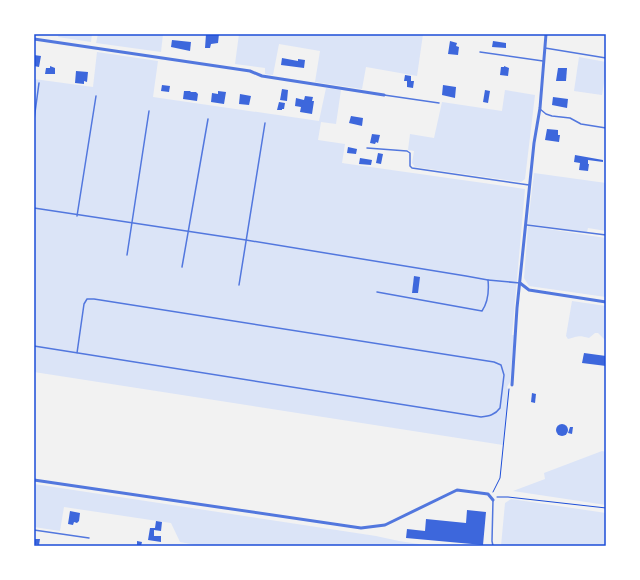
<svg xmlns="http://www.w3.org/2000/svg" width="640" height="580" font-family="'Noto Sans',sans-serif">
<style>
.green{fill:#dbe4f7}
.building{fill:#3d67dc}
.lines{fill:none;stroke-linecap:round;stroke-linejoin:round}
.path{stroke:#1d4ed8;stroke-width:1}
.service{stroke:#5277de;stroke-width:1.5}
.minor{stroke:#5277de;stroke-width:3}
.neatline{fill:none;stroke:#1d4ed8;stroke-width:1.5}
</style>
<rect width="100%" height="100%" fill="#f2f2f2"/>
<g class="green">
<path d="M59,34H92L91,42L58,37Z"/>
<path d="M98,34H163L161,52L96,43Z"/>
<path d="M239,34H423L417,76L366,67L362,89L315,82L320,51L279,44L273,75L265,74V68L235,64Z"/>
<path d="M97,52L158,61L153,97L319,121L326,88L341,90L336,124L321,122L318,140L345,144L342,163L525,189L512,335H514L510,382L507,387L509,391L503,445L34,372V79L93,87Z"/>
<path d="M579,57L606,62V71L602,95L574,91Z"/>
<path d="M505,90L535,95L525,179L521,182L415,167L412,163L414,151L408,150L410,134L434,138L442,102L502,111Z"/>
<path d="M534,173L606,183V231L588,228L587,232L528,224Z"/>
<path d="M528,226L606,238V297L529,286L524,278Z"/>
<path d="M572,301L606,306V341L598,333H595L589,338C579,335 578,336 568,339L566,336Z"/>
<path d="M602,451L606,452V505L513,491L545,479L544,473Z"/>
<path d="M34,484L376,536L399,541L432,546H201L180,542L171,523L64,507L60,531L34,527Z"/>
<path d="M511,499L606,513V546H501L505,503Z"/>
</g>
<g class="building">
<path d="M206,34H219L218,43L211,44L210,48H205Z"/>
<path d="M172,40L191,42L190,51L171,47Z"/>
<path d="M450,41L457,43L456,46L459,47L458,55L448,54Z"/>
<path d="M493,41L506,43V48L492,47Z"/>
<path d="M34,55L41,56L39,67L34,66Z"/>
<path d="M282,58L298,61V59L305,60L304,68L281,65Z"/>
<path d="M50,66L55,68V74H45L46,68H50Z"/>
<path d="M504,66L509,68L508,76L500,75L501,67H504Z"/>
<path d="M558,68H567L566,81H556Z"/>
<path d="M76,71L88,72L87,82L84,81V84L75,83Z"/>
<path d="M405,75L411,76V81H414L413,88L407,87V81H404Z"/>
<path d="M162,85L170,86L169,92L161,91Z"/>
<path d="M443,85L456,87L455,98L442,95Z"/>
<path d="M282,89L288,90L287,101L280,100Z"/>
<path d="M485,90L490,91L488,103L483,102Z"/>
<path d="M184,91H191L190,92H196L198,94L197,101L183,99Z"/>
<path d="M218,91L226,92L224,104L211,102L212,93L218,94Z"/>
<path d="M240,94L251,96L249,105L239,104Z"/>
<path d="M305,96L313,97L312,101H314L312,114L300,112L301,107L295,106L296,98L304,100Z"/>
<path d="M553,97L568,99L567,108L552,105Z"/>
<path d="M279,102L285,103L284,109H282V110H277Z"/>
<path d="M351,116L363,118L362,126L349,123Z"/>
<path d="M547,129L558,130V135H560L559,142L545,140Z"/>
<path d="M372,134L380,135L378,143L376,142L375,144L370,143Z"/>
<path d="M348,147L357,149L356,154L347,153Z"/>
<path d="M378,153L383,154L381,164L376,163Z"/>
<path d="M575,155L603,160V162L588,160V164H589L588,171L579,170L580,163L574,162Z"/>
<path d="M360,158L372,160L371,165L359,164Z"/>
<path d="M414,276L420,277L418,293H412Z"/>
<path d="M584,353L606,356V366L582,363Z"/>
<path d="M532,393L536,394L535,403L531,402Z"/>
<circle cx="562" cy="430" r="6"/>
<path d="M570,427H573L572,434L568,433Z"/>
<path d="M467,510L486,512L483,545L406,538L407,529L425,531L426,519L466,523Z"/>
<path d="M70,511L80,513L79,521L77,523L74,522L73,525L68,524Z"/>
<path d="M156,521L162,522L161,531L154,530V536H161V542L148,540L150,528H155Z"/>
<path d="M34,539H40L39,545L34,544Z"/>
<path d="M137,541L142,542L141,546H137Z"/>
</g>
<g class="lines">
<g class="path">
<path d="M493,492L500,478L509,389"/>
<path d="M497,497H508L606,508"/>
</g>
<g class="service">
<path d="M545,48L606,58"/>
<path d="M480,52L543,61"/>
<path d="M384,95L439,103"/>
<path d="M540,109L546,114L552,116L570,118L581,124L606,128"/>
<path d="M34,120L39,83"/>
<path d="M367,148L407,151L410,153V166L412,168L529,185"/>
<path d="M34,208L246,240L466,276L488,280C489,290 488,302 482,311L377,292"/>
<path d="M77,216L96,96"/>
<path d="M527,225L606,235"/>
<path d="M127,255L149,111"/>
<path d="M182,267L208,119"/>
<path d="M488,280L520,283"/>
<path d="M239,285L265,123"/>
<path d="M34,346L481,417C489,416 495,415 500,408L504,375L501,365L494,362L94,299H87L84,304L77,353"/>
<path d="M34,530L89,538"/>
<path d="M493,546L492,541L493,500"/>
</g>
<g class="minor">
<path d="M34,39L250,71L262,76L384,95"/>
<path d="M520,283L529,290L606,302"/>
<path d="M512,385L517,308L534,143L540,108L546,34"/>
<path d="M34,480L361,528L385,525L457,490L488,494L493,500"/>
</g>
</g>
<rect width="640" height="580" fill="none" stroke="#ffffff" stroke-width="70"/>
<rect x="35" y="35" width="570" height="510" class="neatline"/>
</svg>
